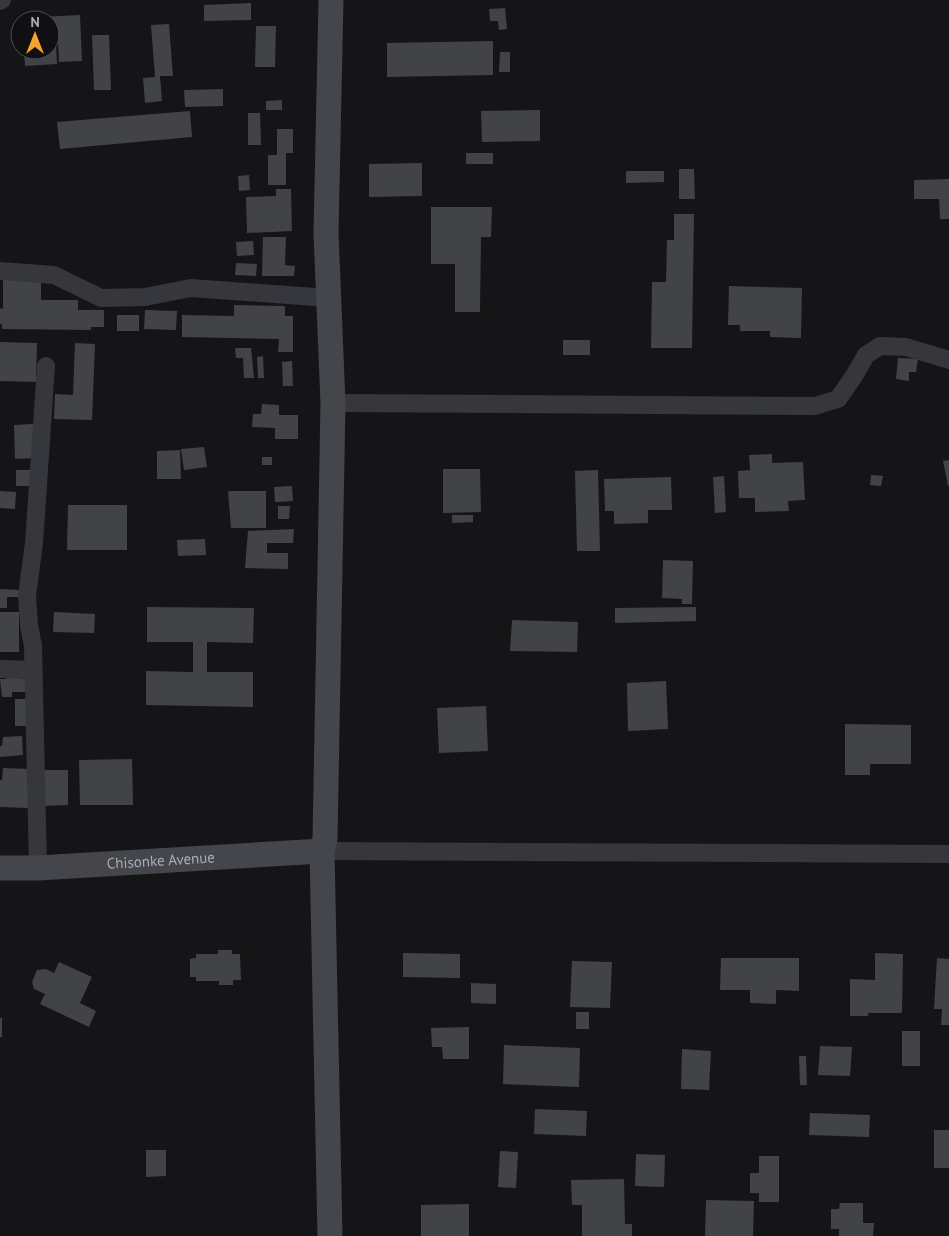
<svg xmlns="http://www.w3.org/2000/svg" width="949" height="1236" font-family="'PT Sans',sans-serif">
<style>
.building{fill:#414347}
.lines{fill:none;stroke-linecap:round;stroke-linejoin:round}
.street{stroke:#36373c;stroke-width:18}
.secondary{stroke:#44464c;stroke-width:25}
.labels{text-anchor:middle;stroke-width:4;stroke-linejoin:round;paint-order:stroke}
.street-label{font-size:15px;fill:#a6adb7;stroke:#101012}
</style>
<rect width="100%" height="100%" fill="#151517"/>
<g class="building">
<path d="M251,3V20L204,21V5Z"/>
<path d="M505,8L507,29L499,30L498,21H490L489,9Z"/>
<path d="M80,15L82,61L59,62L58,41H50V20H20V18Z"/>
<path d="M169,24L173,76H160L162,101L145,103L143,78L155,77L151,25Z"/>
<path d="M256,26H276L275,67H255Z"/>
<path d="M92,35H109L111,90H94Z"/>
<path d="M493,41V75L387,77V43Z"/>
<path d="M50,46H56L57,64L25,66L24,50H50Z"/>
<path d="M500,52H510V72H499Z"/>
<path d="M223,89V106L185,107L184,90Z"/>
<path d="M282,100V110H266V101Z"/>
<path d="M540,110V141L482,142L481,111Z"/>
<path d="M190,111L192,137L60,149L57,122Z"/>
<path d="M248,113H260L261,145H248Z"/>
<path d="M277,129H293V153H286V185H268V155H277Z"/>
<rect x="466" y="153" width="27" height="11"/>
<path d="M422,163V196L369,197V164Z"/>
<path d="M679,169H694L695,199H679Z"/>
<path d="M626,171H664V182L626,183Z"/>
<path d="M249,175L250,190L239,191L238,176Z"/>
<path d="M949,179V219H940L939,199H914V180Z"/>
<path d="M276,189H291L292,231L247,233L246,197L276,196Z"/>
<path d="M431,207H492L491,237H481L480,312H455V264H431Z"/>
<path d="M674,214H694L692,348H651L652,282H666L667,240H674Z"/>
<path d="M263,237H286L285,265L295,266L294,276H262Z"/>
<path d="M253,241L254,255L237,256L236,242Z"/>
<path d="M236,263L257,264L256,276L235,275Z"/>
<path d="M3,277H41V300H78V310H104V327H91V330L2,329V324H0V308L3,309Z"/>
<path d="M729,286L802,288L801,338L770,337V331H740V325H728Z"/>
<path d="M234,305L285,306V316H293V352H278L279,339L182,337V315L234,316Z"/>
<path d="M145,310L177,311L176,330L144,329Z"/>
<rect x="117" y="315" width="22" height="16"/>
<rect x="563" y="340" width="27" height="15"/>
<path d="M0,342L37,343L36,382L0,381Z"/>
<path d="M75,343L95,344L92,420L54,419L55,394L73,395Z"/>
<path d="M235,348H251L254,378H244L243,358H236Z"/>
<path d="M263,356L264,378H258L257,357Z"/>
<path d="M898,358L918,359L916,372H909V381L896,379Z"/>
<path d="M292,361L293,386H283L282,362Z"/>
<path d="M262,404L279,405V415H298V439H275V428L252,427L253,414H261Z"/>
<path d="M33,424L34,458L15,459L14,425Z"/>
<path d="M204,447L207,467L184,470L181,449Z"/>
<path d="M180,450L181,479H157V451Z"/>
<path d="M772,454V463L803,462L805,500L788,501L789,511L755,512V498H739L738,471L750,470L749,455Z"/>
<rect x="262" y="457" width="10" height="8"/>
<path d="M949,460V486H948L943,461Z"/>
<path d="M443,469H480L481,512L443,513Z"/>
<rect x="16" y="470" width="14" height="16"/>
<path d="M598,470L600,551H577L575,471Z"/>
<path d="M871,475L883,476L881,486L870,485Z"/>
<path d="M724,476L726,512L715,513L713,477Z"/>
<path d="M671,477L672,510H648V523L614,524V511H605L604,479Z"/>
<path d="M292,486L293,501L275,502L274,487Z"/>
<path d="M0,491L16,492L15,509L0,508Z"/>
<path d="M228,491H266V528H231Z"/>
<path d="M68,505H127V550H67Z"/>
<path d="M278,506H290L289,519H278Z"/>
<path d="M452,515H473V522L452,523Z"/>
<path d="M294,529L293,543H267V553H288V569L245,568L248,531Z"/>
<path d="M205,539L206,555L178,556L177,540Z"/>
<path d="M663,560L693,561L692,604H682V599L662,598Z"/>
<path d="M0,589L20,590V597H7V608H0Z"/>
<path d="M147,607L254,608L253,643L207,642V672H253V707L146,705V671L193,672V642H147Z"/>
<path d="M696,607V621L615,623V608Z"/>
<rect x="0" y="612" width="19" height="40"/>
<path d="M54,612L95,614L94,633L53,632Z"/>
<path d="M512,620L578,622L577,652L510,651Z"/>
<path d="M6,675H22V679H27V692H12V697H2L0,679H6Z"/>
<path d="M666,681L668,729L628,731L627,683Z"/>
<path d="M15,699H30L29,726H15Z"/>
<path d="M486,706L488,751L439,753L437,708Z"/>
<path d="M845,724L911,725V764H870V775H845Z"/>
<path d="M22,736L23,755L0,757V746H2L3,737Z"/>
<path d="M132,759L133,805H80L79,760Z"/>
<path d="M3,768L31,769L28,783V808L0,807V780H2Z"/>
<path d="M42,770H68V805L43,806Z"/>
<path d="M218,950H232V954H240L241,980H233V985H219V981H196V977H190V959L196,958V954H218Z"/>
<path d="M403,953L460,954V978L403,977Z"/>
<path d="M875,953L903,954L902,1013H868V1016H850V979L875,980Z"/>
<path d="M721,958H799V991L776,990V1004L750,1003V990H720Z"/>
<path d="M937,958L949,959V1025H941L942,1009H934Z"/>
<path d="M572,961L612,962L610,1008L570,1007Z"/>
<path d="M59,962L92,977L80,1003L96,1011L89,1027L40,1004L45,994L34,989L32,982L37,970L46,969L54,973Z"/>
<path d="M471,983L496,984V1004L471,1003Z"/>
<rect x="576" y="1012" width="13" height="17"/>
<rect x="0" y="1018" width="2" height="19"/>
<path d="M469,1027V1059H443L442,1047H432L431,1028Z"/>
<rect x="902" y="1031" width="18" height="35"/>
<path d="M504,1045L580,1048L579,1087L503,1084Z"/>
<path d="M820,1046L852,1047L850,1076L818,1075Z"/>
<path d="M682,1049L711,1051L709,1090L681,1089Z"/>
<path d="M799,1056H806L807,1085H800Z"/>
<path d="M535,1109L587,1111L586,1136L534,1134Z"/>
<path d="M810,1113L870,1115L869,1137L809,1135Z"/>
<rect x="934" y="1130" width="15" height="38"/>
<path d="M146,1150H166V1176L146,1177Z"/>
<path d="M500,1151L518,1152L516,1188L498,1187Z"/>
<path d="M636,1154L665,1155L664,1187L635,1186Z"/>
<path d="M759,1156H779V1202H759V1193H750V1173H759Z"/>
<path d="M624,1179L625,1224H632V1236H582V1205H572L571,1180Z"/>
<path d="M706,1200L754,1201L753,1236H705Z"/>
<path d="M840,1203H863V1223H874L873,1236H839V1229H831V1209H839Z"/>
<path d="M469,1204V1236H421V1205Z"/>
</g>
<g class="lines">
<g class="street">
<path d="M0,1L2,0"/>
<path d="M0,271L54,275L101,298L145,297L191,288L329,298"/>
<path d="M333,403L815,406L838,399L854,376L866,355L880,346L906,347L949,360"/>
<path d="M0,669L33,670"/>
<path d="M322,851L949,854"/>
<path d="M38,868L33,646L29,625L27,596L34,543L46,366"/>
</g>
<g class="secondary">
<path id="s1" d="M0,868H38L322,851"/>
<path d="M330,1236L322,851L325,839L333,403L326,233L331,0"/>
</g>
</g>
<g class="labels">
<g class="street-label">
<text dy="5" stroke="none"><textPath href="#s1" startOffset="161">Chisonke Avenue</textPath></text>
</g>
</g>
<g transform="translate(35 35)"><circle r="24" fill="#101012" stroke="#4c4f54"/>
<path d="M0-4L9 19L0 12L-9 19Z" fill="#f5a22f"/>
<text y="-8" font-size="14" font-weight="bold" text-anchor="middle" fill="#a6adb7">N</text>
</g>
</svg>
